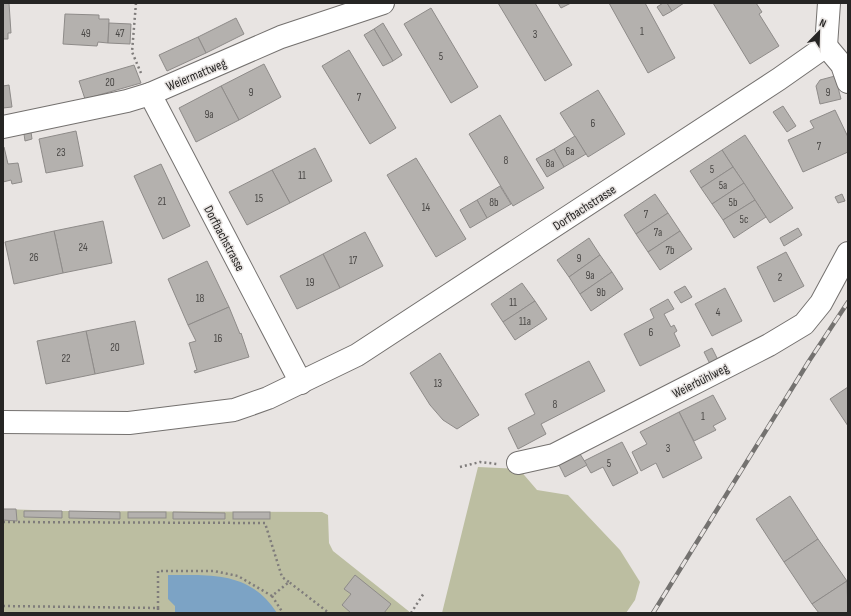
<svg xmlns="http://www.w3.org/2000/svg" width="851" height="616" font-family="'Sofia Sans Condensed',sans-serif">
<style>
.green{fill:#bcbea1}
.water{fill:#7ca3c5}
.building{fill:#b4b1ae;stroke:#8e8b89}
.lines{fill:none;stroke-linecap:round;stroke-linejoin:round}
.minor-casing{stroke:#74716f;stroke-width:24}
.path{stroke:#7f7c7b;stroke-width:2.5;stroke-dasharray:2 3;stroke-linecap:butt}
.minor{stroke:#fff;stroke-width:22}
.rail-casing{stroke:#747270;stroke-width:4.5}
.rail{stroke:#e8e4e2;stroke-width:3;stroke-dasharray:9;stroke-linecap:butt}
.labels{text-anchor:middle;stroke-width:3;stroke-linejoin:round;paint-order:stroke}
.number-label{font-size:11px;fill:#4a4846}
.street-label{font-size:13px;fill:#262524;stroke:#e8e4e2}
</style>
<rect width="100%" height="100%" fill="#e8e4e2"/>
<g class="green">
<path d="M478,467L519,469L537,490L568,495L620,550L640,582L635,600L626,613H442Z"/>
<path d="M3,509L62,511L322,512L328,515L329,543L333,551L411,613H3Z"/>
</g>
<path class="water" d="M168,575C211,575 250,571 277,613H175V606L168,599Z"/>
<g class="building">
<path d="M3,3H9L11,33H8V39H3Z"/>
<path d="M498,3H535L572,65L545,81Z"/>
<path d="M558,3H571L561,8Z"/>
<path d="M609,3H645L675,58L648,73Z"/>
<path d="M663,3H667L672,11L663,16L657,7Z"/>
<path d="M667,3H684L672,11Z"/>
<path d="M713,3H756L762,12L759,14L779,46L750,64Z"/>
<path d="M431,8L478,87L451,103L404,24Z"/>
<path d="M65,14L99,15V19H109L108,43L98,42L97,46L63,44Z"/>
<path d="M236,18L244,34L206,53L198,37Z"/>
<path d="M109,23L131,24L130,44L108,43Z"/>
<path d="M383,23L402,55L393,61L374,29Z"/>
<path d="M374,29L393,61L383,66L364,35Z"/>
<path d="M198,37L206,53L167,71L159,55Z"/>
<path d="M349,50L396,128L370,144L322,66Z"/>
<path d="M264,64L281,97L239,120L221,86Z"/>
<path d="M134,65L141,83L85,99L79,81Z"/>
<path d="M835,76L841,99L820,104L816,86L820,80Z"/>
<path d="M9,85L12,107L3,108V86Z"/>
<path d="M221,86L239,120L196,142L179,108Z"/>
<path d="M598,90L625,134L588,157L560,113Z"/>
<path d="M783,106L796,126L787,132L773,112Z"/>
<path d="M835,110L848,137V152L803,172L788,140L814,128L810,121Z"/>
<path d="M500,115L544,188L513,206L469,134Z"/>
<path d="M76,131L83,166L46,173L39,139Z"/>
<path d="M31,132L32,139L25,141L24,134Z"/>
<path d="M745,135L793,208L770,223L722,150Z"/>
<path d="M575,136L586,154L564,167L554,149Z"/>
<path d="M3,147H4L8,164L18,163L22,182L12,184L11,180L3,182Z"/>
<path d="M315,148L332,181L290,203L272,170Z"/>
<path d="M554,149L564,167L547,177L536,159Z"/>
<path d="M722,150L733,167L701,188L690,171Z"/>
<path d="M416,158L466,239L436,257L387,175Z"/>
<path d="M161,164L190,226L163,239L134,176Z"/>
<path d="M733,167L744,183L712,204L701,188Z"/>
<path d="M272,170L290,203L247,225L229,192Z"/>
<path d="M744,183L755,200L723,220L712,204Z"/>
<path d="M500,186L511,204L487,218L477,200Z"/>
<path d="M655,194L668,213L636,234L624,215Z"/>
<path d="M842,194L845,201L838,203L835,197Z"/>
<path d="M477,200L487,218L470,228L460,210Z"/>
<path d="M755,200L766,217L734,238L723,220Z"/>
<path d="M668,213L680,231L648,252L636,234Z"/>
<path d="M103,221L112,263L63,273L54,231Z"/>
<path d="M798,228L802,235L784,246L780,238Z"/>
<path d="M54,231L63,273L14,284L5,242Z"/>
<path d="M680,231L692,249L660,270L648,252Z"/>
<path d="M365,232L383,266L340,288L323,254Z"/>
<path d="M589,238L600,255L569,277L557,260Z"/>
<path d="M786,252L804,286L774,302L757,267Z"/>
<path d="M323,254L340,288L297,309L280,276Z"/>
<path d="M600,255L612,272L580,294L569,277Z"/>
<path d="M207,261L229,307L188,325L168,279Z"/>
<path d="M612,272L623,289L591,311L580,294Z"/>
<path d="M522,283L535,301L503,322L491,304Z"/>
<path d="M685,286L692,297L681,303L674,292Z"/>
<path d="M725,288L742,321L712,336L695,304Z"/>
<path d="M668,299L674,309L664,314L671,327L674,325L677,331L674,333L680,346L640,366L624,334L654,318L650,309Z"/>
<path d="M535,301L547,319L515,340L503,322Z"/>
<path d="M229,307L240,334L241,333L249,357L195,373L194,371L197,370L189,343L196,341L188,325Z"/>
<path d="M135,321L144,364L95,374L86,331Z"/>
<path d="M86,331L95,374L46,384L37,341Z"/>
<path d="M712,348L719,362L711,366L704,352Z"/>
<path d="M440,353L479,415L457,429L443,420L430,405L410,373Z"/>
<path d="M589,361L605,391L541,424L546,434L518,449L508,428L535,414L525,394Z"/>
<path d="M848,387V426L830,399Z"/>
<path d="M713,395L726,419L713,426L716,430L694,441L679,412Z"/>
<path d="M679,412L702,458L663,478L656,463L641,471L632,452L647,444L640,432Z"/>
<path d="M622,442L638,473L613,486L603,467L591,473L584,461Z"/>
<path d="M580,454L587,465L565,477L559,465Z"/>
<path d="M790,496L818,539L784,562L756,519Z"/>
<path d="M3,509H16L17,521L3,520Z"/>
<path d="M24,511H62V518L24,517Z"/>
<path d="M69,511L120,512V519L69,518Z"/>
<rect x="128" y="512" width="38" height="6"/>
<path d="M173,512L225,513V519H173Z"/>
<rect x="233" y="512" width="37" height="7"/>
<path d="M818,539L847,581L812,604L784,562Z"/>
<path d="M355,575L391,604L384,613H351L342,605L351,594L344,589Z"/>
<path d="M847,581L848,613H819L812,604Z"/>
</g>
<g class="lines">
<g class="minor-casing">
<g id="minor">
<path d="M826,46L842,65L848,82"/>
<path d="M150,94L301,383"/>
<path d="M3,127L127,101L150,94L281,37L383,3"/>
<path d="M3,422L129,423L234,410L268,398L357,355L779,79L826,46L829,3"/>
<path d="M518,463L554,455L769,345L804,324L821,303L848,253"/>
</g>
</g>
<g class="path">
<path d="M136,3L132,52L141,73"/>
<path d="M460,467L480,462L497,464"/>
<path d="M3,522L265,523L282,577L289,582"/>
<path d="M272,596L283,613"/>
<path d="M3,606L158,608V571H214L238,576L272,596L289,582L329,613"/>
<path d="M158,608V613"/>
<path d="M411,613L424,593"/>
</g>
<use href="#minor" class="minor"/>
<g class="rail-casing">
<path id="rail" d="M653,613L809,361L848,302"/>
</g>
<use href="#rail" class="rail"/>
</g>
<g class="labels">
<g class="number-label">
<text x="642" y="35">1</text>
<text x="86" y="37">49</text>
<text x="120" y="37">47</text>
<text x="535" y="38">3</text>
<text x="441" y="60">5</text>
<text x="110" y="86">20</text>
<text x="251" y="96">9</text>
<text x="828" y="96">9</text>
<text x="359" y="101">7</text>
<text x="209" y="118">9a</text>
<text x="593" y="127">6</text>
<text x="819" y="150">7</text>
<text x="570" y="155">6a</text>
<text x="61" y="156">23</text>
<text x="506" y="164">8</text>
<text x="550" y="167">8a</text>
<text x="712" y="173">5</text>
<text x="302" y="179">11</text>
<text x="723" y="189">5a</text>
<text x="259" y="202">15</text>
<text x="162" y="205">21</text>
<text x="494" y="206">8b</text>
<text x="733" y="206">5b</text>
<text x="426" y="211">14</text>
<text x="646" y="218">7</text>
<text x="744" y="223">5c</text>
<text x="658" y="236">7a</text>
<text x="83" y="251">24</text>
<text x="670" y="254">7b</text>
<text x="34" y="261">26</text>
<text x="579" y="262">9</text>
<text x="353" y="264">17</text>
<text x="590" y="279">9a</text>
<text x="780" y="281">2</text>
<text x="310" y="286">19</text>
<text x="601" y="296">9b</text>
<text x="200" y="302">18</text>
<text x="513" y="306">11</text>
<text x="718" y="316">4</text>
<text x="525" y="325">11a</text>
<text x="651" y="336">6</text>
<text x="218" y="342">16</text>
<text x="115" y="351">20</text>
<text x="66" y="362">22</text>
<text x="438" y="387">13</text>
<text x="555" y="408">8</text>
<text x="703" y="420">1</text>
<text x="668" y="452">3</text>
<text x="609" y="467">5</text>
</g>
<g class="street-label">
<text transform="translate(196 74) rotate(-23)" y="5">Weiermattweg</text>
<text transform="translate(584 207) rotate(-33)" y="5">Dorfbachstrasse</text>
<text transform="translate(225 238) rotate(62)" y="5">Dorfbachstrasse</text>
<text transform="translate(700 380) rotate(-27)" y="5">Weierbühlweg</text>
</g>
</g>
<rect width="851" height="616" fill="none" stroke="#262524" stroke-width="8"/>
<g transform="translate(819 32) rotate(23)" stroke="#e8e4e2" stroke-width="3" paint-order="stroke">
<path d="M0-3L7 15L0 10L-7 15Z" fill="#262524"/>
<text y="-6" font-size="11" font-weight="bold" text-anchor="middle" fill="#262524">N</text>
</g>
</svg>
